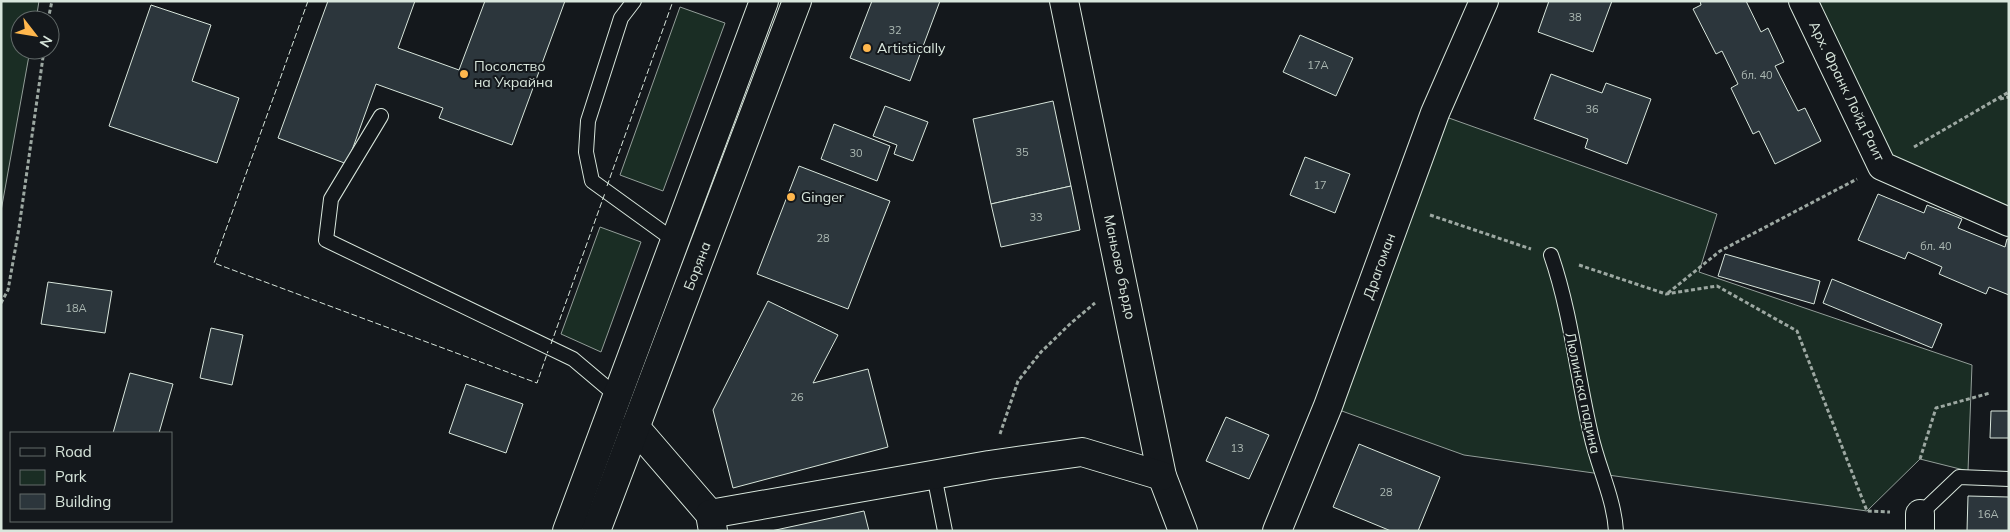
<svg xmlns="http://www.w3.org/2000/svg" width="2010" height="532" font-family="Mulish,sans-serif">
<style>
.green{fill:#1a2d24;stroke:#939e99}
.building{fill:#2c363c;stroke:#d8e6dc}
.lines{fill:none;stroke-linecap:round;stroke-linejoin:round}
.lane-casing{stroke:#d8e6dc;stroke-width:16}
.street-casing{stroke:#d8e6dc;stroke-width:30}
.secondary-casing{stroke:#d8e6dc;stroke-width:30}
.path{stroke:#9da8a2;stroke-width:3;stroke-dasharray:4 2.5;stroke-linecap:butt}
.lane{stroke:#14181c;stroke-width:14}
.street{stroke:#14181c;stroke-width:28}
.secondary{stroke:#14181c;stroke-width:28}
.fence{stroke:#d8e6dc;stroke-width:1;stroke-dasharray:6 2.5;stroke-linecap:butt}
.poi-dot{fill:#ffb74d;stroke:#14181c;stroke-width:2}
.labels{text-anchor:middle;stroke-width:4;stroke-linejoin:round;paint-order:stroke}
.number-label{font-size:11px;fill:#adbab4}
.poi-label{font-size:14px;fill:#d8e6dc;stroke:#14181c;text-anchor:start}
.street-label{font-size:14px;fill:#d8e6dc;stroke:#14181c}
</style>
<rect width="100%" height="100%" fill="#14181c"/>
<g class="green">
<path d="M1,1H39L36,20H20V50H30L1,211Z"/>
<path d="M1803,1H2009V222L1882,166Z"/>
<path d="M680,7L725,23L663,191L620,175Z"/>
<path d="M1435,113L1717,214L1699,272L1972,365L1968,471L1920,459L1867,511L1464,455L1328,406Z"/>
<path d="M600,227L641,242L601,352L561,334Z"/>
</g>
<g class="building">
<path d="M328,1H415L398,48L459,70L485,1H565L512,145L439,118L443,108L376,84L347,164L278,138Z"/>
<path d="M872,1H940L910,81L850,58Z"/>
<path d="M1549,1H1612L1593,52L1538,32Z"/>
<path d="M1700,1H1746L1761,32L1768,28L1784,62L1775,66L1798,111L1805,108L1821,141L1775,164L1759,131L1753,134L1731,88L1738,84L1722,51L1716,54L1693,9L1701,5Z"/>
<path d="M151,5L211,25L192,81L239,98L217,163L109,126Z"/>
<path d="M1300,35L1353,58L1336,96L1283,72Z"/>
<path d="M1551,74L1602,93L1606,83L1651,99L1627,164L1585,148L1588,139L1534,119Z"/>
<path d="M1053,101L1071,186L991,204L973,119Z"/>
<path d="M885,106L928,122L913,161L894,154L897,145L873,136Z"/>
<path d="M834,124L890,146L877,181L821,159Z"/>
<path d="M1305,157L1350,174L1335,213L1290,195Z"/>
<path d="M799,166L890,201L848,309L757,274Z"/>
<path d="M1071,186L1080,230L1001,247L991,204Z"/>
<path d="M1878,194L1924,213L1927,205L1962,219L1958,228L2005,247L2007,239L2009,240V295L1989,287L1986,294L1939,274L1942,267L1908,252L1905,259L1858,240Z"/>
<path d="M1725,254L1820,281L1814,304L1718,276Z"/>
<path d="M1832,279L1942,324L1932,348L1823,303Z"/>
<path d="M48,282L112,291L105,333L41,324Z"/>
<path d="M768,301L838,335L813,383L868,369L888,447L733,488L713,410Z"/>
<path d="M211,328L243,335L232,385L200,378Z"/>
<path d="M130,373L173,384L159,433H113Z"/>
<path d="M466,384L523,404L506,453L449,433Z"/>
<path d="M1991,411H2009V438H1990Z"/>
<path d="M1226,417L1269,435L1249,479L1206,461Z"/>
<path d="M1359,444L1440,477L1418,531H1391L1333,507Z"/>
<path d="M1968,496L2009,497V531H1967Z"/>
<path d="M864,511L869,531H771Z"/>
</g>
<g class="lines">
<g class="lane-casing">
<g id="lane">
<path d="M634,1L621,18L588,121L586,152L592,181L675,241"/>
<path d="M381,116L331,199L326,240L573,359L618,397"/>
<path d="M1551,255C1571,313 1577,375 1591,435C1598,467 1614,498 1616,531"/>
<path d="M934,475L945,531"/>
<path d="M1920,514L1959,477L2009,479"/>
</g>
</g>
<g class="street-casing">
<g id="street">
<path d="M1064,1L1162,476L1183,531"/>
<path d="M1803,1L1882,166L2009,222"/>
<path d="M635,427L710,514L713,531"/>
<path d="M710,514L989,465L1082,452L1162,476"/>
<path d="M1920,514V531"/>
<path d="M1277,531L1328,406L1435,113L1484,1"/>
</g>
</g>
<g class="secondary-casing">
<g id="secondary">
<path d="M567,531L764,1"/>
<path d="M596,531L797,1"/>
</g>
</g>
<g class="path">
<path d="M48,20L52,1"/>
<path d="M2000,99L2009,97"/>
<path d="M1914,147L2009,92"/>
<path d="M1430,215L1531,249"/>
<path d="M1579,265L1666,294L1717,286L1797,331L1867,511L1890,512"/>
<path d="M1668,293L1720,251L1857,179"/>
<path d="M1,303L8,290L19,228L44,50"/>
<path d="M1000,434L1018,381L1041,352L1071,323L1095,303"/>
<path d="M1920,459L1936,408L1990,393"/>
</g>
<use href="#lane" class="lane"/>
<use href="#street" class="street"/>
<use href="#secondary" class="secondary"/>
<g class="fence">
<path d="M308,1L214,263L537,383L548,351"/>
<path d="M607,186L673,1"/>
<path d="M551,344L605,193"/>
</g>
</g>
<g class="poi-dot">
<circle cx="867" cy="48" r="5"/>
<circle cx="464" cy="74" r="5"/>
<circle cx="791" cy="197" r="5"/>
</g>
<g class="labels">
<g class="number-label">
<text x="1575" y="21">38</text>
<text x="895" y="34">32</text>
<text x="1318" y="69">17А</text>
<text x="1757" y="79">бл. 40</text>
<text x="1592" y="113">36</text>
<text x="1022" y="156">35</text>
<text x="856" y="157">30</text>
<text x="1320" y="189">17</text>
<text x="1036" y="221">33</text>
<text x="823" y="242">28</text>
<text x="1936" y="250">бл. 40</text>
<text x="76" y="312">18А</text>
<text x="797" y="401">26</text>
<text x="1237" y="452">13</text>
<text x="1386" y="496">28</text>
<text x="1988" y="518">16А</text>
</g>
<g class="poi-label">
<text x="877" y="53">Artistically</text>
<text x="474" y="71">Посолство<tspan x="474" dy="16">на Украйна</tspan></text>
<text x="801" y="202">Ginger</text>
</g>
<g class="street-label">
<text transform="translate(1847 91) rotate(64)" y="5">Арх. Франк Лойд Раит</text>
<text transform="translate(697 266) rotate(-69)" y="5">Боряна</text>
<text transform="translate(1379 266) rotate(-70)" y="5">Драгоман</text>
<text transform="translate(1120 267) rotate(78)" y="5">Маньово бърдо</text>
<text transform="translate(1583 393) rotate(78)" y="5">Люлинска падина</text>
</g>
</g>
<rect width="2010" height="532" fill="none" stroke="#d8e6dc" stroke-width="5"/>
<rect x="10" y="432" width="162" height="90" fill="#14181c" stroke="#626a69"/>
<rect x="20" y="448" width="25" height="8" fill="#14181c" stroke="#626a69"/>
<text x="55" y="457" font-size="15" fill="#d8e6dc">Road</text>
<rect x="20" y="470" width="25" height="15" fill="#1a2d24" stroke="#626a69"/>
<text x="55" y="482" font-size="15" fill="#d8e6dc">Park</text>
<rect x="20" y="494" width="25" height="15" fill="#2c363c" stroke="#626a69"/>
<text x="55" y="507" font-size="15" fill="#d8e6dc">Building</text>
<g transform="translate(35 35) rotate(121)"><circle r="24" fill="#14181c" stroke="#626a69"/>
<path d="M0-4L9 19L0 12L-9 19Z" fill="#ffb74d"/>
<text y="-8" font-size="14" font-weight="bold" text-anchor="middle" fill="#d8e6dc">N</text>
</g>
</svg>
